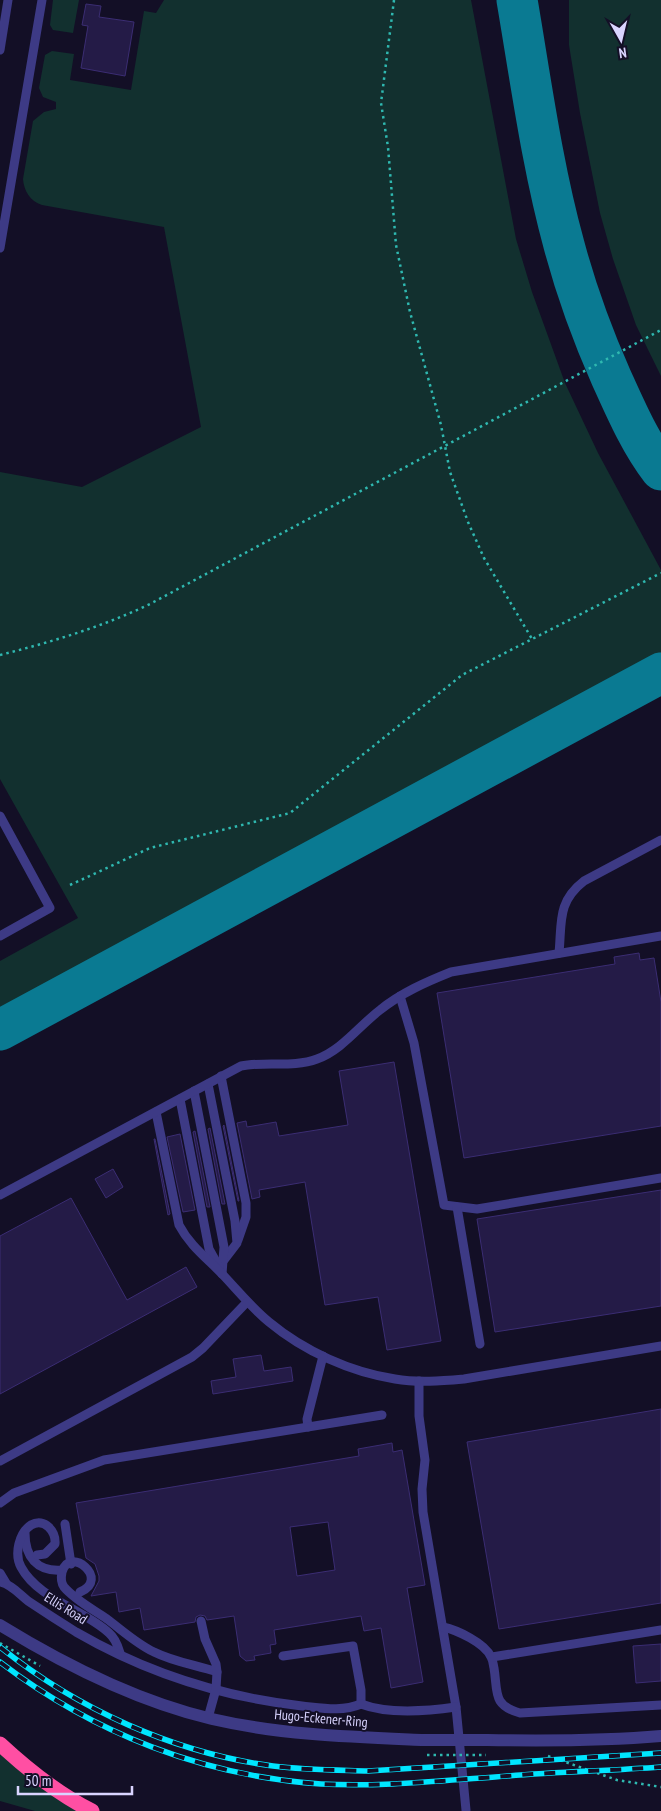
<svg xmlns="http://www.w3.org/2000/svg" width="661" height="1811" font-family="'PT Sans Narrow',sans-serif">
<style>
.green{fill:#12302f}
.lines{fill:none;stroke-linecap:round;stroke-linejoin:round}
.taxiway{stroke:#0a7a92;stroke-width:41}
.building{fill:#241b47;stroke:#3b2d73;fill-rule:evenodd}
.path{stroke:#2fb8b0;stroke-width:2.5;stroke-dasharray:2.5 4;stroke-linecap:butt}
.lane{stroke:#3d3a85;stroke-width:9}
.street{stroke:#3d3a85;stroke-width:12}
.highway{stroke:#ff4fa3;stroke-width:15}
.rail-casing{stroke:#00e5ff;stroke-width:5.5}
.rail{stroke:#130f26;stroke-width:4;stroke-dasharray:11;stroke-linecap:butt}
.path-bridge{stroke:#2fb8b0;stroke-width:2.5;stroke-dasharray:2.5 4;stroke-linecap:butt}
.street-bridge{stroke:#3d3a85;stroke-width:12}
.labels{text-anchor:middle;stroke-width:4;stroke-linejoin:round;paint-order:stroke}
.street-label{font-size:14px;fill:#d9d4ff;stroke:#130f26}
</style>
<rect width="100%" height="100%" fill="#130f26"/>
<g class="green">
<path d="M53,0H79L73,33L53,30L50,25Z"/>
<path d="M164,0H471L516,239L532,292L565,383L598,453L661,570V654L0,1009V961L78,918L0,779V472L82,487L201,427L164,227L42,205C30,201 24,191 23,179L33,121L44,112L56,109V102L43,97L39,88L45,55L52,51L74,54L70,80L131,90L144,11L156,13Z"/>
<path d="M569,0H661V376L636,325L613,259L600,213L580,113L569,45Z"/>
<path d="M0,1754L41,1788L78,1811H35L0,1801Z"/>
</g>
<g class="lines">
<g class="taxiway">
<path d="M517,0C531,82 542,165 564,245C576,290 592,334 611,377C625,408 640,443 661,470"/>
<path d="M0,1030L661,673"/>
</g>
</g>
<g class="building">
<path d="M86,4L101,6L99,17L134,22L125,76L81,68L88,26L82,25Z"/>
<path d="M639,953L640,960L654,958L661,1002V1126L464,1158L437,993L615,964L614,957Z"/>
<path d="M394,1062L441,1341L387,1350L378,1297L325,1305L305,1182L259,1190L260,1197L252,1199L237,1123L246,1121L247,1127L276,1122L279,1136L348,1125L339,1071Z"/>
<path d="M224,1125L239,1201H238L223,1126Z"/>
<path d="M210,1128L225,1204H222L208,1129Z"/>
<path d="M195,1131L210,1207H207L193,1132Z"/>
<path d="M180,1134L195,1210L183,1212L167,1137Z"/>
<path d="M154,1139H155L170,1214L168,1215Z"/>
<path d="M113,1169L123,1187L106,1198L95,1179Z"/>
<path d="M661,1190V1306L495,1332L477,1219Z"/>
<path d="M71,1198L127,1300L186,1267L197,1287L0,1394V1236Z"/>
<path d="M261,1355L264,1371L291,1367L293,1381L213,1394L211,1381L236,1377L233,1359Z"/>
<path d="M661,1409V1603L499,1629L467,1442Z"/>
<path d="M392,1443L393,1452L402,1450L425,1585L407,1588L423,1682L391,1688L381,1628L364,1631L361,1616L274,1630L276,1644L270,1645L271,1653L254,1656L255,1660L246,1661L240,1656L234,1616L207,1620L205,1616L200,1615L196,1617L195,1622L144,1630L140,1608L119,1612L116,1592L91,1596L99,1581V1576L95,1564L86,1558L76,1503L359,1456L358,1449ZM328,1522L335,1570L297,1576L290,1527Z"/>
<path d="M661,1644V1681L636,1683L633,1646Z"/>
</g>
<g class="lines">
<g class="path">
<path d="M394,0L381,103L388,147L396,245L410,312L441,425L450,472L468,522L484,558L532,639"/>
<path d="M0,655C51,642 102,627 150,604L661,330"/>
<path d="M70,885L150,848L290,813L462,675L661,573"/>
<path d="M0,1643L40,1666"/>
<path d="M548,1756L617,1780L661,1787"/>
</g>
<g class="lane">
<path d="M0,50L8,0"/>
<path d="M0,248L42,0"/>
<path d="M0,816L50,908L0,936"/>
<path d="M559,953C562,922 557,902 584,881L661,840"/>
<path d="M400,996L414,1043L444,1205L477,1209L661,1178"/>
<path d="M221,1076L246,1203V1217L238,1240"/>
<path d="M208,1084L235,1221L237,1243L224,1260"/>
<path d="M194,1091L224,1247L222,1274"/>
<path d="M180,1099L209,1249L219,1267"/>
<path d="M156,1112L179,1225C190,1246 208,1259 224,1276C239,1292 252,1308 269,1322C304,1351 350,1372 395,1379C418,1383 441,1381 464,1379L661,1346"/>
<path d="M0,1195L241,1066C266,1061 293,1068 317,1059C342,1050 359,1026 380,1010C401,993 426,982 451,972L661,936"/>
<path d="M457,1207L480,1344"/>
<path d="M419,1381V1416L425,1460L422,1489L423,1512L456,1707L466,1810"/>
<path d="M308,1427L307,1419L323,1356"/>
<path d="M0,1461L192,1357L203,1348L247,1302"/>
<path d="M0,1503L14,1493L104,1460L382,1415"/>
<path d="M65,1524L71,1564"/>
<path d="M25,1533C25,1557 37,1572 62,1570"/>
<path d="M37,1555L45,1554L55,1544C56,1532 45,1517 31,1525C19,1533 14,1554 21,1567C38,1599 85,1610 109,1633C115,1638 118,1646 120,1653"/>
<path d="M0,1573L6,1583"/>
<path d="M0,1582C11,1584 19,1594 28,1601C43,1611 60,1622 76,1632C145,1672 223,1697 302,1706C322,1708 342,1712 361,1704V1690L353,1646L283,1656"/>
<path d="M80,1592C111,1579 69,1545 62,1572C61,1577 61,1583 64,1587C75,1600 94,1610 107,1619C123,1631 137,1644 154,1652C174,1662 196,1665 217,1672"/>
<path d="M201,1621L205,1639L216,1664L217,1672L216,1689L208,1718"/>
<path d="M443,1627C457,1630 485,1643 491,1657C493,1660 493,1664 494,1668C498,1692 492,1705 520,1713L661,1705"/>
<path d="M492,1657L661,1630"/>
<path d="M361,1704C387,1714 428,1711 456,1707"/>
</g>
<g class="street">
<path d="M0,1625C65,1665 136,1701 212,1719C281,1735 353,1737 424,1740"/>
<path d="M487,1740C545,1741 603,1741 661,1736"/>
</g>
<path class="highway" d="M0,1744C28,1770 58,1794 92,1811"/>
<g class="rail-casing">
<g id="rail">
<path d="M0,1647C77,1709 174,1753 273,1766C305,1770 336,1770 368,1771L661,1753"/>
<path d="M0,1662C93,1733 203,1776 321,1784C379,1787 437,1781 495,1777C550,1772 606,1771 661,1767"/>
</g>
</g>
<use href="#rail" class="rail"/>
<path class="path-bridge" d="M427,1755H486"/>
<path class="street-bridge" d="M424,1740H487"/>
</g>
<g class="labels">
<g class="street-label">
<text transform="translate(66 1608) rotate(32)" y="5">Ellis Road</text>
<text transform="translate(321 1718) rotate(5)" y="5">Hugo-Eckener-Ring</text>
</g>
</g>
<g transform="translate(621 40) rotate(172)" stroke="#130f26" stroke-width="4" paint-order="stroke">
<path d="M0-4L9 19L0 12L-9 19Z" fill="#d9d4ff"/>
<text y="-8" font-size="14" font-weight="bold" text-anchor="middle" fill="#d9d4ff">N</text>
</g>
<path d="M18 1786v8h114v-8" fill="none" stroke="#d9d4ff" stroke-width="2.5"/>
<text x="25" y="1786" font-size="15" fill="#d9d4ff" stroke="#130f26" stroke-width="4" paint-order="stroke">50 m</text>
</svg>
